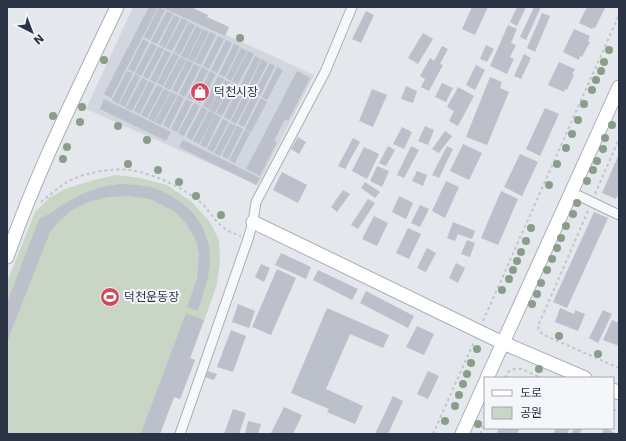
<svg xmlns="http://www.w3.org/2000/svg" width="626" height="441" font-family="'DejaVu Sans','Noto Sans KR',sans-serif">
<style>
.built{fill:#d2d6de}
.green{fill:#c9d6c5}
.building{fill:#bbc0ca}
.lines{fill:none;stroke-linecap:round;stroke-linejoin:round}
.street-casing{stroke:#a9aeb7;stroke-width:11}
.secondary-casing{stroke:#a9aeb7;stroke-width:15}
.path{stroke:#c2c5cb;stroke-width:2;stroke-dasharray:3 3;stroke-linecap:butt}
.street{stroke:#f7f8fa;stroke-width:9}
.secondary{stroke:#fff;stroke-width:13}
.tree{fill:#899d89}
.labels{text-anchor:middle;stroke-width:4;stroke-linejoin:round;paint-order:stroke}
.poi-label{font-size:12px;fill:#2b3445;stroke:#f4f6f9;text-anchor:start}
</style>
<rect width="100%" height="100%" fill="#e4e7ec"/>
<path class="built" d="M133,7H165L314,75L258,185L86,109Z"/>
<path class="green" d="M116,175L140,178L167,185L192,202L210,222L219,240L220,260L217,284L208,310L190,358L195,360L180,399L174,397L160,434H7V282L35,212L49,198L65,189L94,180Z"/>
<g class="building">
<path d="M149,7H154L157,9L111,98L104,94Z"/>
<path d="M159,7L165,10L150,40L144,37Z"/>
<path d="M161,7H191L208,15L207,17L229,27L225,36Z"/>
<path d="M472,7H488L475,35L462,29Z"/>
<path d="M517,7H526L517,26L510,22Z"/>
<path d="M534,7H541L526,40L520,37Z"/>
<path d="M587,7H602L605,8L595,28L594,27L592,29L579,23Z"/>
<path d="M167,11L173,14L157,44L151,41Z"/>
<path d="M366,11L374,15L361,43L352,39Z"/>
<path d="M542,13L550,16L535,52L527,48Z"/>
<path d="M174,15L180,18L165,48L159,45Z"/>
<path d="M182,18L188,21L172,51L166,48Z"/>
<path d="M189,22L195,25L180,55L174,52Z"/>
<path d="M508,25L517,29L511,43L516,45L510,57L514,59L507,74L490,66Z"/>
<path d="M196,26L202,29L187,59L181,56Z"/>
<path d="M203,29L209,32L194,62L188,59Z"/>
<path d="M574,29L590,36L588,41L590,42L582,57L580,56L579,60L563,52Z"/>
<path d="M210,32L216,35L201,65L195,62Z"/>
<path d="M423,33L433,39L418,64L408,58Z"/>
<path d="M218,36L224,39L209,69L203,66Z"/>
<path d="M143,39L149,42L134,72L128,69Z"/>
<path d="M226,40L232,43L217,73L211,70Z"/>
<path d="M151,43L157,46L141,76L135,73Z"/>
<path d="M234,44L240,47L225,77L219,74Z"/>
<path d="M486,45L494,49L487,62L480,59Z"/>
<path d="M442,46L448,49L440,64L443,65L429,91L421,87L425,79L420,76L430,58L434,61Z"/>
<path d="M158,47L164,49L148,79L143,76Z"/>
<path d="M241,48L247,51L231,81L226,78Z"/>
<path d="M165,50L171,53L156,83L150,80Z"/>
<path d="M248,51L254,54L238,84L232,81Z"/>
<path d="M173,53L179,56L163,86L157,83Z"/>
<path d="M524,54L531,58L521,79L514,76Z"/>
<path d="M255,56L261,59L246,89L240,86Z"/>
<path d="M180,57L186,60L170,90L164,87Z"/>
<path d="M262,59L268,63L252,93L247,90Z"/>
<path d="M187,60L193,63L177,93L172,90Z"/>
<path d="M559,62L575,69L572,74L574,75L567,90L565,89L564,92L548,85Z"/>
<path d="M270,63L275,66L260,96L254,93Z"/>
<path d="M194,64L200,67L185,97L179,94Z"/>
<path d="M476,65L485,70L475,90L466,85Z"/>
<path d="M202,67L208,71L193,100L187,98Z"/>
<path d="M277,67L283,70L267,100L262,97Z"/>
<path d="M127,71L133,73L118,104L112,100Z"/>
<path d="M210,71L216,74L200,104L195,101Z"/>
<path d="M297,71L310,78L288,121L285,119L274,141L277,142L260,176L246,169Z"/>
<path d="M135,74L140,77L125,107L119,104Z"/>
<path d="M218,76L224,79L209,109L203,106Z"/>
<path d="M490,77L502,82L500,88L509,92L487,145L466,137Z"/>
<path d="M142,78L148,81L132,111L126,108Z"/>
<path d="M225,80L231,83L215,113L209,110Z"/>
<path d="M149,81L155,84L140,114L134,111Z"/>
<path d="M232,83L238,86L222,116L216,113Z"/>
<path d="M442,83L453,88L446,102L435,97Z"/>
<path d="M157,85L163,88L147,118L141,115Z"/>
<path d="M406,86L417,91L413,103L401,99Z"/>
<path d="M239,87L245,90L230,120L224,117Z"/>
<path d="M458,87L474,96L458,126L449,121L454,111L447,107Z"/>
<path d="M164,89L170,92L154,122L148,119Z"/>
<path d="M372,89L387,95L373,127L359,121Z"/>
<path d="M246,91L252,94L236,124L231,121Z"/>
<path d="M171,92L177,95L161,125L155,122Z"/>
<path d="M253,94L259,97L244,127L238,124Z"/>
<path d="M178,95L184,98L169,128L163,125Z"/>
<path d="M261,98L267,102L251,132L245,129Z"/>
<path d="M104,99L171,132L166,141L100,109Z"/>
<path d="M186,99L192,102L177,132L171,129Z"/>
<path d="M194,103L200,106L184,136L178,133Z"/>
<path d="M202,107L208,110L192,140L186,137Z"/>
<path d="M545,108L559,114L540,156L526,149Z"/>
<path d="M209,111L215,114L199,144L193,141Z"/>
<path d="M215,114L221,117L206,148L200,145Z"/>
<path d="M223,119L229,122L213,152L207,149Z"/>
<path d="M230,123L236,126L220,156L214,153Z"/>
<path d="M237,126L243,129L228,159L222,156Z"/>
<path d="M425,126L434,130L428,145L418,141Z"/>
<path d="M402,127L412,132L404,149L393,144Z"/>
<path d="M245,130L250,133L235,163L229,160Z"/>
<path d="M445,131L452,136L439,153L432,149Z"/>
<path d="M298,137L306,142L299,154L291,149Z"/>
<path d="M353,138L360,142L345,169L338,166Z"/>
<path d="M183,140L260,178L256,185L179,147Z"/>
<path d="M463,144L482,153L469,180L450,171Z"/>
<path d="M388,146L395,150L386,166L379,163Z"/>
<path d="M411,146L419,150L404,178L397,175Z"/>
<path d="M447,146L453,149L439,178L432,175Z"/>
<path d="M364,147L379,154L367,179L352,171Z"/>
<path d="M520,154L538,162L522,196L504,187Z"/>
<path d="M619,154V193L616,199L602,193Z"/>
<path d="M377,166L389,171L382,187L370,181Z"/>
<path d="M417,171L427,175L423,186L412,181Z"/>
<path d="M282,172L307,185L298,203L273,190Z"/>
<path d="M446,181L459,187L445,218L432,211Z"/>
<path d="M365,182L380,192L375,198L361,188Z"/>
<path d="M121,184L137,185L151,187L166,193L181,202L194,214L203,228L209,246L210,263L208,277L198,311L187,307L197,279L199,256L197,243L192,233L184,221L174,211L150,199L129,196L108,197L88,202L72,210L59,221L50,232L7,342V303L39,219L53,212L62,205L80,195L100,187Z"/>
<path d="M343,190L350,194L337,212L331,207Z"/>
<path d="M501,191L518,199L498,245L481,238Z"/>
<path d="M399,196L413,203L406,219L392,212Z"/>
<path d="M368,199L375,203L358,229L351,225Z"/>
<path d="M420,205L429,209L420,227L411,223Z"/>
<path d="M594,212L608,218L567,308L553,302Z"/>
<path d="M374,216L388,223L377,246L362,239Z"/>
<path d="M453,222L475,231L472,239L458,234L455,241L447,238Z"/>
<path d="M408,228L421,234L409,259L396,253Z"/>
<path d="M467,240L475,243L470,257L461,254Z"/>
<path d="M427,248L436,253L426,272L417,268Z"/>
<path d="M281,253L311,267L306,279L275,265Z"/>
<path d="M456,263L465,268L458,283L449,278Z"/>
<path d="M261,264L270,268L264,282L255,277Z"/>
<path d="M277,269L296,278L271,335L252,327Z"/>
<path d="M318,270L358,289L352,300L313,280Z"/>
<path d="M366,291L414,316L408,328L360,303Z"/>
<path d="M238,304L255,311L249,328L232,322Z"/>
<path d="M327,308L389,335L383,348L350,334L326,389L363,406L355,424L327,412L329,409L291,393Z"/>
<path d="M560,308L574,314L575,310L585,314L578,331L555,322Z"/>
<path d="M603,310L612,314L598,343L589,338Z"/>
<path d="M186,313L204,320L190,358L195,360L180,399L174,397L160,434H143L141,433Z"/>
<path d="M612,320L619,323V346L603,340Z"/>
<path d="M417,326L434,334L424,355L406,347Z"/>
<path d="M231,330L246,336L233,372L217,367Z"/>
<path d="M208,371L217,374L214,380L205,377Z"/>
<path d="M428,371L439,376L428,399L417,394Z"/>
<path d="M393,396L403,401L388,434H375Z"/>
<path d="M284,407L302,415L293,434H273L271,433Z"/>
<path d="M233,409L246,413L239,434H224Z"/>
<path d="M248,421L261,424L258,434H245Z"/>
<path d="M499,428H520L517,434H496Z"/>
<path d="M556,428H570L567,434H553Z"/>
<path d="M574,428H583L579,434H571Z"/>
<path d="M604,428H605L618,434H602Z"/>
</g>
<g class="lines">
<g class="street-casing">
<g id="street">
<path d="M571,192L619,215"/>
<path d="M180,434L248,239L253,222L256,202L325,72L352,7"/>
</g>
</g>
<g class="secondary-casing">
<g id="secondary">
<path d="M253,222L503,343L585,378"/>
<path d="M7,257C37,171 78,89 117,7"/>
<path d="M487,378L619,87"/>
<path d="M613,390L619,393"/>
<path d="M462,434L485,383"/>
</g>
</g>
<g class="path">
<path d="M595,194L619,139"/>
<path d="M41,202C51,194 61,185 73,179C89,172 112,168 130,170C154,174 180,186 199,201C209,209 214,221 224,228C229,232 235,234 241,236"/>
<path d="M588,211L538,326L539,331L544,335L619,368"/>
<path d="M483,321L619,15"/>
<path d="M505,378L508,372L514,369H522L541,378"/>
<path d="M613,409L619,412"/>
<path d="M433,434L474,342"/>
<path d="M480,434L485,423"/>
</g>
<use href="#street" class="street"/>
<use href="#secondary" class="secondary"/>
</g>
<g class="tree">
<circle cx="240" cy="38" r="4"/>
<circle cx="609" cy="50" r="4"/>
<circle cx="104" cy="60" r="4"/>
<circle cx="604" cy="62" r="4"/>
<circle cx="601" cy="71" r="4"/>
<circle cx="596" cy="80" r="4"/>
<circle cx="592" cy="90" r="4"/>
<circle cx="584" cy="104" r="4"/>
<circle cx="82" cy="107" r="4"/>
<circle cx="53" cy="116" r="4"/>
<circle cx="578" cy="120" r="4"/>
<circle cx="80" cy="122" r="4"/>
<circle cx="612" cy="125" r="4"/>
<circle cx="118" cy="126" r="4"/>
<circle cx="572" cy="134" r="4"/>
<circle cx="605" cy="138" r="4"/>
<circle cx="147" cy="140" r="4"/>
<circle cx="67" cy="147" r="4"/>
<circle cx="566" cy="148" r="4"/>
<circle cx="603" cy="149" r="4"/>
<circle cx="63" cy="159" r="4"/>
<circle cx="597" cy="161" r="4"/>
<circle cx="128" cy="164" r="4"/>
<circle cx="557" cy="164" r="4"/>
<circle cx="158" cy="170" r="4"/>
<circle cx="593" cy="170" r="4"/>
<circle cx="587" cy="181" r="4"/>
<circle cx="179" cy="182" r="4"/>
<circle cx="549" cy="185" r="4"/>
<circle cx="196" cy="196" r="4"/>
<circle cx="577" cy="203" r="4"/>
<circle cx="573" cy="214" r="4"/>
<circle cx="221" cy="215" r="4"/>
<circle cx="566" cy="226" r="4"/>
<circle cx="531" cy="228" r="4"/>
<circle cx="561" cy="238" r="4"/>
<circle cx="526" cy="241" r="4"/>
<circle cx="557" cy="248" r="4"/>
<circle cx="521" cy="252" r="4"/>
<circle cx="552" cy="259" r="4"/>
<circle cx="517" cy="261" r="4"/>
<circle cx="513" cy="270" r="4"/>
<circle cx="547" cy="270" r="4"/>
<circle cx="509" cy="279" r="4"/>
<circle cx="541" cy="283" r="4"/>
<circle cx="502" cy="290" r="4"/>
<circle cx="537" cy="294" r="4"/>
<circle cx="532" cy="304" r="4"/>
<circle cx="559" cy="336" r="4"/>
<circle cx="477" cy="349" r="4"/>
<circle cx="598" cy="354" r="4"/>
<circle cx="471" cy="363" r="4"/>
<circle cx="539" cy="369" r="4"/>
<circle cx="467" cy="374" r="4"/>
<circle cx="463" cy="384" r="4"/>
<circle cx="459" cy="395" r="4"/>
<circle cx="455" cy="406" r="4"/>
<circle cx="445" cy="421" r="4"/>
<circle cx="478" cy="424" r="4"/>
</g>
<defs>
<g id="shop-disc" transform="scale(1)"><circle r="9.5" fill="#d1495b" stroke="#f4f6f9"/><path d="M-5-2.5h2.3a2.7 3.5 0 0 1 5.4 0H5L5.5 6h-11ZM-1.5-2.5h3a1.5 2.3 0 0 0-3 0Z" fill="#fff"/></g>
<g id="stadium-disc" transform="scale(1)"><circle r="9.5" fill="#d1495b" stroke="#f4f6f9"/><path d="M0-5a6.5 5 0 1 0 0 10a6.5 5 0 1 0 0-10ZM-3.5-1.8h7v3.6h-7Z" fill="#fff"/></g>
</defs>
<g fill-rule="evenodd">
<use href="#shop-disc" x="200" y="92"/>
<use href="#stadium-disc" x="110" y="297"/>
</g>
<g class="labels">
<g class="poi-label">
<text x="214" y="96">덕천시장</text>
<text x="124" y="301">덕천운동장</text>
</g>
</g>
<rect width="626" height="441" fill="none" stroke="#2b3445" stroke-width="16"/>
<rect x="484" y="377" width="130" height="52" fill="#f4f6f9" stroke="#a4a8b1"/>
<rect x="492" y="390" width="20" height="6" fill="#ffffff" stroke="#a4a8b1"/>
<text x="520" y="397" font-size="12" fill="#2b3445">도로</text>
<rect x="492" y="407" width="20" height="12" fill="#c9d6c5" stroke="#a4a8b1"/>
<text x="520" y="417" font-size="12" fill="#2b3445">공원</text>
<g transform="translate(32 32) rotate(138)" stroke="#f4f6f9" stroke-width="3" paint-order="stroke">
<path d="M0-3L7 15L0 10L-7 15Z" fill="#2b3445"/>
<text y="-6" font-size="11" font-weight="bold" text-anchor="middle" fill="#2b3445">N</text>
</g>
</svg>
